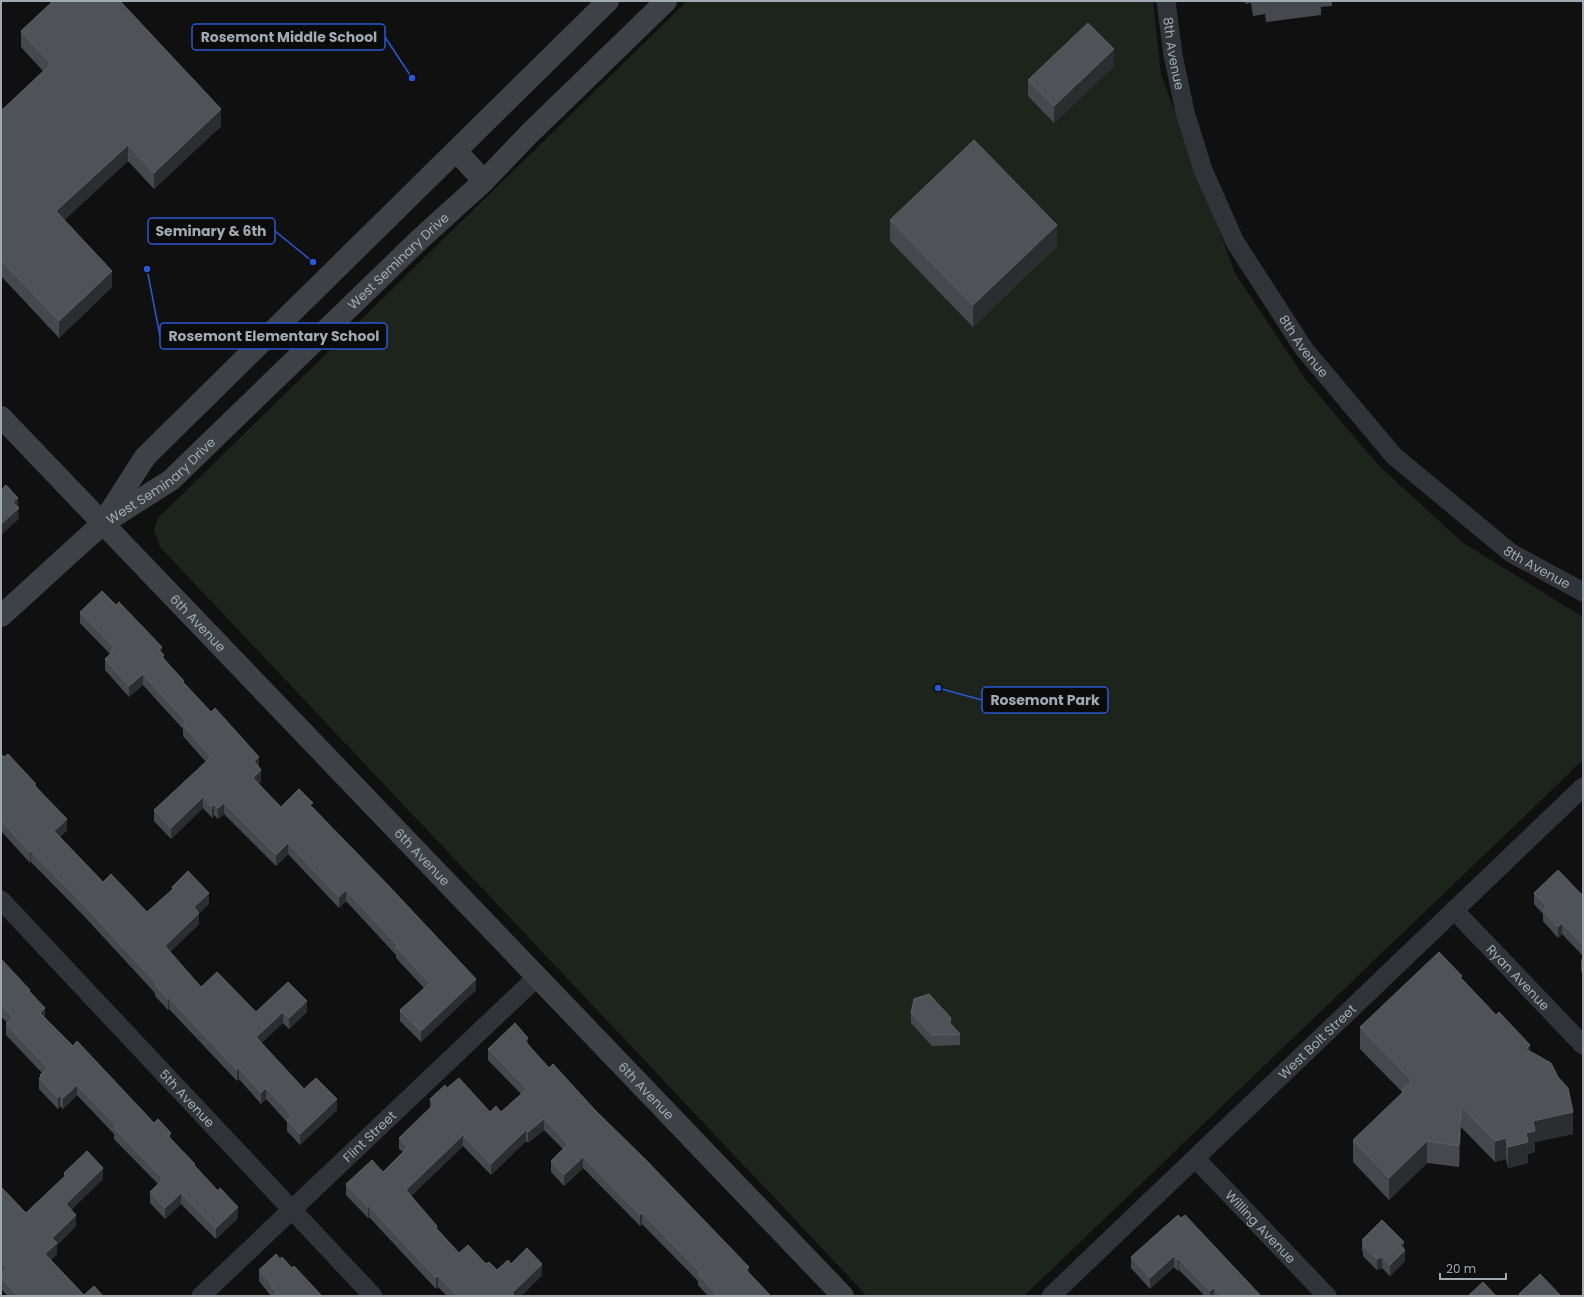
<svg xmlns="http://www.w3.org/2000/svg" width="1584" height="1297" font-family="Poppins,sans-serif">
<style>
.green{fill:#1c241c}
.lines{fill:none;stroke-linecap:round;stroke-linejoin:round}
.street{stroke:#303337;stroke-width:19}
.secondary{stroke:#3e4247;stroke-width:22}
.wall{fill:#45484c}
.shaded-wall{fill:#2c2d30}
.building{fill:#4f5357;stroke:#5b6065}
.labels{text-anchor:middle;stroke-width:3.5;stroke-linejoin:round;paint-order:stroke}
.street-label{font-size:13px;fill:#a0aab3;stroke:#0b0b0c}
.leader{fill:none;stroke:#2a57d4;stroke-width:1.5}
.callout-dot{fill:#2a57d4;stroke:#0b0b0c;stroke-width:1.5}
.callout{fill:#0b0b0c;stroke:#2a57d4;stroke-width:1.5}
.callout-label{font-size:14px;text-anchor:middle;font-weight:bold;fill:#a0aab3}
</style>
<rect width="100%" height="100%" fill="#101011"/>
<path class="green" d="M687,1H1153L1161,74L1235,273L1306,380L1378,465L1462,542L1583,617V760L1024,1296H867L160,547L154,530L158,518Z"/>
<g class="lines">
<g class="street">
<path id="s1" d="M1166,1L1173,55L1185,112L1203,170L1235,242L1304,349L1394,456L1511,553L1583,592"/>
<path id="s2" d="M1,900L373,1296"/>
<path id="s3" d="M1454,910L1583,1045"/>
<path id="s4" d="M1195,1158L1327,1296"/>
<path id="s5" d="M201,1296L537,977"/>
<path id="s6" d="M1051,1296L1583,787"/>
</g>
<g class="secondary">
<path d="M456,151L484,181"/>
<path id="s7" d="M1,417L843,1296"/>
<path d="M106,518L145,457L608,1"/>
<path id="s8" d="M1,616L102,524L171,480L419,240L484,181L529,134L666,1"/>
</g>
</g>
<g class="wall">
<path d="M1245,1H1333H1332V6L1321,7V15L1266,22L1265,14L1253,16L1251,3L1245,4Z"/>
<path d="M21,31L221,126L154,189L128,161L64,220L112,287L59,338L1,276V111L43,71L21,47Z"/>
<path d="M1114,66L1054,123L1028,96V80Z"/>
<path d="M890,220L1057,246L973,327L890,241Z"/>
<path d="M80,612L162,653L164,658L184,684L259,767L261,781L258,784L281,807H313L476,990L421,1042L400,1021V1010L424,988L396,958V955L346,901L339,908L288,854L276,866L224,814L218,819L214,815L212,818L203,808L171,839L154,821V810L206,762L183,736V729L143,685L129,697L105,670V659L110,654L80,623Z"/>
<path d="M1,754L36,786L67,830L60,837L103,882L147,912L172,890V887L209,904L199,913V924L170,952L201,987L256,1012L288,982L307,1012L289,1029L283,1023L261,1043L304,1089L337,1110L300,1145L287,1131V1122L266,1099L261,1104L239,1079L237,1081L169,1009L168,1010L155,996V993L83,915L31,862L30,863L1,831Z"/>
<path d="M1534,893L1583,896V956L1562,934L1558,938L1543,921V914L1534,904Z"/>
<path d="M1583,958V973L1581,971V960Z"/>
<path d="M1,959L30,992L45,1018L73,1046L171,1139L238,1218L216,1239L181,1204L165,1219L150,1203V1192L158,1184L114,1139V1134L77,1095L63,1109L60,1106L58,1109L39,1089V1078L40,1077V1075L42,1073L6,1035V1024L7,1023L1,1016Z"/>
<path d="M1462,979L1530,1052L1573,1134L1535,1142V1152L1528,1154V1163L1508,1168L1506,1159L1495,1162L1461,1127L1459,1167L1427,1163L1389,1200L1353,1162V1140L1402,1094V1092L1360,1049V1027Z"/>
<path d="M911,1013L951,1025L960,1034V1045L932,1046L911,1023Z"/>
<path d="M528,1045L549,1068L595,1110L771,1296H708L698,1285V1281L642,1224L640,1226L583,1168L564,1186L551,1172V1161L563,1149L544,1130L528,1143L526,1141L491,1175L463,1146L411,1196L437,1229L459,1253L486,1264L497,1270L511,1264L542,1275L521,1296H447L438,1287L436,1289L369,1217L368,1218L346,1195V1184L383,1172L403,1152L399,1149V1138L430,1108V1099L447,1088L490,1112H501L521,1094L488,1060V1049Z"/>
<path d="M64,1173L103,1179L71,1210L76,1226L57,1245V1254L51,1260L84,1295L103,1296H8L1,1289V1274L2,1273L1,1272V1187L26,1213L64,1177Z"/>
<path d="M1178,1215L1261,1296H1205L1179,1270L1178,1271L1174,1267L1150,1289L1131,1268V1257Z"/>
<path d="M1362,1240L1404,1248L1405,1261L1390,1276L1382,1268L1377,1270L1363,1256V1252L1362,1251Z"/>
<path d="M280,1259L292,1268L322,1296H271L259,1281V1270Z"/>
</g>
<g class="shaded-wall">
<path d="M1114,49V66L1054,123V106Z"/>
<path d="M221,109V126L154,189V173Z"/>
<path d="M128,145V161L56,228V211Z"/>
<path d="M1057,225V246L973,327V305Z"/>
<path d="M112,271V287L59,338V321Z"/>
<path d="M18,498L19,519L1,535V524L13,502Z"/>
<path d="M162,647V658L159,650Z"/>
<path d="M143,674V685L129,697V686Z"/>
<path d="M259,757V768L254,761Z"/>
<path d="M261,770V781L253,789V778Z"/>
<path d="M203,797V808L171,839V828Z"/>
<path d="M224,803V814L218,819V808Z"/>
<path d="M214,804V815L212,818V807Z"/>
<path d="M67,819V830L54,842V831Z"/>
<path d="M288,843V854L276,866V855Z"/>
<path d="M31,851V862L30,863V852Z"/>
<path d="M346,890V901L339,908V897Z"/>
<path d="M209,893V904L194,918V907Z"/>
<path d="M199,913V924L165,957V946Z"/>
<path d="M1562,923V934L1558,938V927Z"/>
<path d="M476,979V990L421,1042V1031Z"/>
<path d="M169,998V1009L168,1010V999Z"/>
<path d="M307,1001V1012L289,1029V1018Z"/>
<path d="M45,1008V1019L40,1013Z"/>
<path d="M283,1012V1023L256,1048V1037Z"/>
<path d="M528,1038V1049L525,1041Z"/>
<path d="M1530,1045V1066L1526,1049Z"/>
<path d="M239,1068V1079L237,1081V1070Z"/>
<path d="M77,1085V1095L63,1109V1098Z"/>
<path d="M266,1088V1099L261,1104V1093Z"/>
<path d="M60,1095V1106L58,1109V1098Z"/>
<path d="M337,1099V1110L300,1145V1134Z"/>
<path d="M1461,1106V1127L1459,1167V1146Z"/>
<path d="M1573,1112V1134L1535,1142V1152L1528,1154V1163L1508,1168V1147L1526,1133L1533,1121Z"/>
<path d="M544,1119V1130L528,1143V1132Z"/>
<path d="M526,1130V1141L491,1175V1164Z"/>
<path d="M171,1133V1144L168,1136Z"/>
<path d="M463,1135V1146L406,1201V1190Z"/>
<path d="M1506,1138V1159L1495,1162V1141Z"/>
<path d="M1427,1141V1163L1389,1200V1178Z"/>
<path d="M583,1157V1168L564,1186V1175Z"/>
<path d="M103,1168V1179L66,1215V1204Z"/>
<path d="M181,1193V1204L165,1219V1208Z"/>
<path d="M369,1206V1217L368,1218V1207Z"/>
<path d="M238,1207V1218L216,1239V1228Z"/>
<path d="M642,1213V1224L640,1226V1215Z"/>
<path d="M76,1215V1226L57,1245V1254L45,1265V1254L52,1238Z"/>
<path d="M1404,1242V1251L1405,1250V1261L1390,1276V1265L1400,1245Z"/>
<path d="M1174,1256V1267L1150,1289V1278Z"/>
<path d="M1382,1257V1268L1377,1270V1259Z"/>
<path d="M1179,1259V1270L1178,1271V1260Z"/>
<path d="M542,1264V1275L521,1296H512V1293Z"/>
<path d="M749,1267V1278L746,1270Z"/>
<path d="M438,1276V1287L436,1289V1278Z"/>
<path d="M1214,1288V1296H1210V1291Z"/>
</g>
<g class="building">
<path d="M53,1H120L221,109L154,173L128,145L56,211L112,271L59,321L1,260V111L51,64L21,31Z"/>
<path d="M1088,23L1114,49L1054,106L1028,80Z"/>
<path d="M974,140L1057,225L973,305L890,220Z"/>
<path d="M6,485L18,498L13,502L19,508L1,524V490Z"/>
<path d="M102,591L116,605L119,602L162,647L159,650L164,655L162,657L184,681L183,682L211,712L215,708L259,757L254,761L261,770L253,778L281,807L299,789L313,803L310,805L387,884L476,979L421,1031L400,1010L430,983L396,947L398,946L346,890L339,897L288,843L276,855L224,803L218,808L214,804L212,807L203,797L171,828L154,810L211,757L183,725L186,722L143,674L129,686L105,659L113,651L111,650L114,647L80,612Z"/>
<path d="M1,754L4,757L8,754L36,784L34,785L67,819L54,831L103,882L111,874L147,912L173,889L172,887L188,871L209,893L194,907L199,913L165,946L201,987L217,972L256,1012L288,982L307,1001L289,1018L283,1012L256,1037L304,1089L316,1078L337,1099L300,1134L287,1120L292,1116L266,1088L261,1093L239,1068L237,1070L169,998L168,999L155,985L157,984L83,904L31,851L30,852L1,820Z"/>
<path d="M1558,870L1583,896V945L1562,923L1558,927L1543,910L1547,907L1534,893Z"/>
<path d="M1439,952L1462,976L1460,977L1496,1015L1499,1012L1530,1045L1526,1049L1551,1063L1558,1077L1568,1088L1573,1112L1533,1121L1535,1131L1526,1133L1528,1142L1508,1147L1506,1138L1495,1141L1461,1106L1459,1146L1427,1141L1389,1178L1353,1140L1403,1092L1402,1090L1412,1081L1360,1027Z"/>
<path d="M1,959L30,990L29,991L45,1008L40,1013L73,1046L77,1041L154,1123L158,1119L171,1133L168,1136L195,1164L194,1165L218,1191L220,1188L238,1207L216,1228L181,1193L165,1208L150,1192L163,1179L114,1128L117,1126L77,1085L63,1098L60,1095L58,1098L39,1078L41,1076L40,1075L48,1068L6,1024L13,1017L1,1005Z"/>
<path d="M929,994L951,1018L950,1023L960,1034L932,1035L911,1013L914,999Z"/>
<path d="M515,1023L528,1038L525,1041L549,1068L553,1064L595,1110L646,1160L749,1267L746,1270L771,1296H718L698,1274L700,1272L642,1213L640,1215L583,1157L564,1175L551,1161L568,1144L544,1119L528,1132L526,1130L491,1164L463,1135L406,1190L437,1226L436,1228L459,1253L468,1245L486,1264L489,1262L497,1270L508,1260L511,1264L527,1248L542,1264L512,1293L515,1296H458L438,1276L436,1278L369,1206L368,1207L346,1184L372,1160L383,1172L408,1147L399,1138L434,1104L430,1099L445,1085L447,1088L459,1078L490,1112L496,1106L501,1112L527,1089L488,1049Z"/>
<path d="M87,1151L103,1168L66,1204L76,1215L52,1238L57,1243L45,1254L84,1295L94,1286L103,1296H18L1,1278V1274L7,1268L1,1261V1187L26,1213L66,1175L64,1173Z"/>
<path d="M1178,1215L1181,1218L1185,1215L1261,1296H1223L1214,1288L1210,1291L1179,1259L1178,1260L1174,1256L1150,1278L1131,1257Z"/>
<path d="M1382,1220L1404,1242L1400,1245L1405,1250L1390,1265L1382,1257L1377,1259L1363,1245L1365,1243L1362,1240Z"/>
<path d="M276,1254L280,1259L282,1257L292,1268L294,1266L322,1296H274L277,1293L271,1287L273,1286L259,1270Z"/>
<path d="M1540,1274L1561,1296H1521L1519,1294Z"/>
<path d="M1483,1282L1496,1296H1468Z"/>
</g>
<g class="labels">
<g class="street-label">
<text dy="5" stroke="none"><textPath href="#s1" startOffset="53">8th Avenue</textPath></text>
<text dy="5" stroke="none"><textPath href="#s8" startOffset="534">West Seminary Drive</textPath></text>
<text dy="5" stroke="none"><textPath href="#s1" startOffset="377">8th Avenue</textPath></text>
<text dy="5" stroke="none"><textPath href="#s8" startOffset="210">West Seminary Drive</textPath></text>
<text dy="5" stroke="none"><textPath href="#s1" startOffset="701">8th Avenue</textPath></text>
<text dy="5" stroke="none"><textPath href="#s7" startOffset="285">6th Avenue</textPath></text>
<text dy="5" stroke="none"><textPath href="#s7" startOffset="609">6th Avenue</textPath></text>
<text dy="5" stroke="none"><textPath href="#s3" startOffset="93">Ryan Avenue</textPath></text>
<text dy="5" stroke="none"><textPath href="#s6" startOffset="368">West Bolt Street</textPath></text>
<text dy="5" stroke="none"><textPath href="#s7" startOffset="933">6th Avenue</textPath></text>
<text dy="5" stroke="none"><textPath href="#s2" startOffset="272">5th Avenue</textPath></text>
<text dy="5" stroke="none"><textPath href="#s5" startOffset="232">Flint Street</textPath></text>
<text dy="5" stroke="none"><textPath href="#s4" startOffset="95">Willing Avenue</textPath></text>
</g>
</g>
<path class="leader" d="M412 78L385 37M313 262L275 231M147 269L160 336M938 688L982 700"/>
<g class="callout-dot">
<circle cx="412" cy="78" r="4"/>
<circle cx="313" cy="262" r="4"/>
<circle cx="147" cy="269" r="4"/>
<circle cx="938" cy="688" r="4"/>
</g>
<g class="callout">
<rect x="192" y="24" width="193" height="26" rx="4"/>
<rect x="148" y="218" width="127" height="26" rx="4"/>
<rect x="160" y="323" width="227" height="26" rx="4"/>
<rect x="982" y="687" width="126" height="26" rx="4"/>
</g>
<g class="callout-label">
<text x="289" y="42">Rosemont Middle School</text>
<text x="211" y="236">Seminary &amp; 6th</text>
<text x="274" y="341">Rosemont Elementary School</text>
<text x="1045" y="705">Rosemont Park</text>
</g>
<rect width="1584" height="1297" fill="none" stroke="#a0aab3" stroke-width="4"/>
<path d="M1440 1273v6h66v-6" fill="none" stroke="#a0aab3" stroke-width="2"/>
<text x="1446" y="1273" font-size="12" fill="#a0aab3" stroke="#0b0b0c" stroke-width="3" paint-order="stroke">20 m</text>
</svg>
